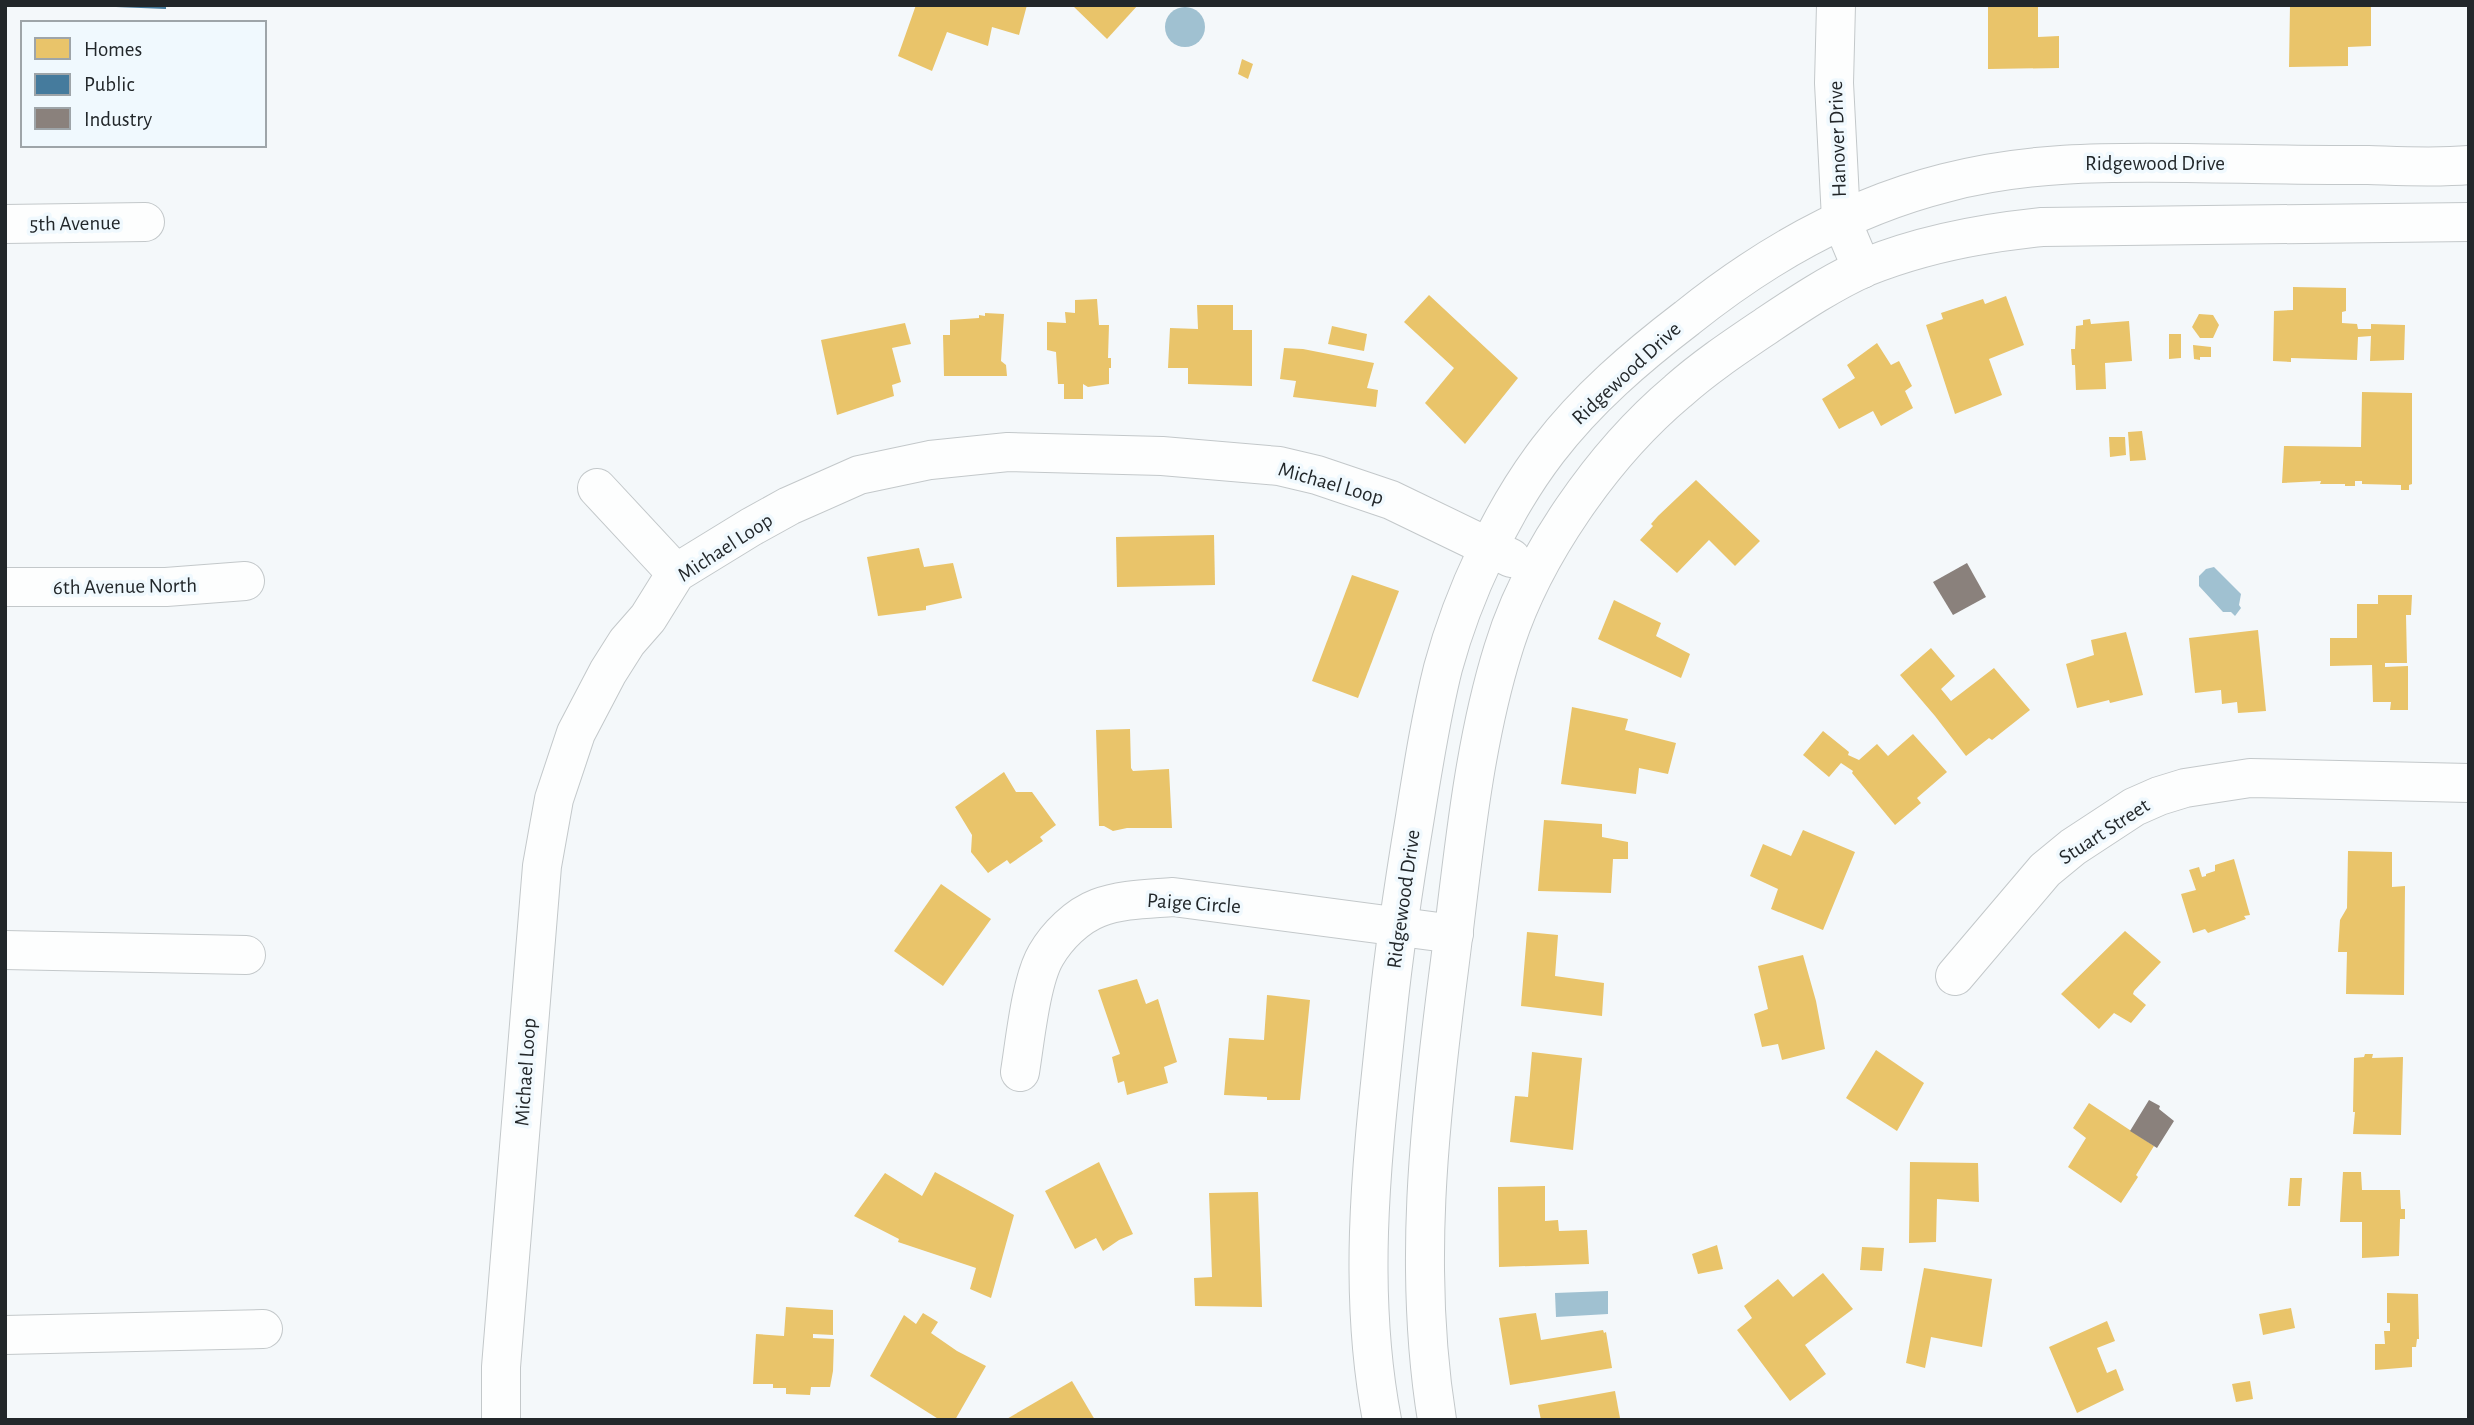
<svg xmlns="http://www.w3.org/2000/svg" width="2474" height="1425" font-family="'Alegreya Sans',sans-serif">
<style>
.water{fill:#a0c1d1}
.homes{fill:#e9c46a}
.public{fill:#457b9d}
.industry{fill:#8a817c}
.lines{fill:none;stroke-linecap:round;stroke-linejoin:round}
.minor-casing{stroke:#c3c8ca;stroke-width:40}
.minor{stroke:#fdfefe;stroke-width:38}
.labels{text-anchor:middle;stroke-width:7;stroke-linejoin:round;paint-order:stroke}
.street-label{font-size:21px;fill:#22272a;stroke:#f0f9fe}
</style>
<rect width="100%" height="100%" fill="#f4f8fa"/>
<g class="water">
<circle cx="1185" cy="27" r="20"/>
<path d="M2214,567L2241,594L2239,605L2241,608L2235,616L2231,612H2223L2199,586V576L2206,569Z"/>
<path d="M1608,1291V1314L1556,1317L1555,1293Z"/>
</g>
<g class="homes">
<path d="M916,5H1027L1019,35L992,27L988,46L947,32L932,71L898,56Z"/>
<path d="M1072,5H1138L1107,39Z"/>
<path d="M1988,5H2038V37L2059,36V68L1988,69Z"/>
<path d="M2290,5L2371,7V46L2348,47V66L2289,67Z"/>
<path d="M1242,59L1253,64L1248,79L1238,74Z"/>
<path d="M2293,287L2346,288V311L2342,312V323L2357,324L2358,329H2371V324L2405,325L2404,360L2370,361L2371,336L2358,337L2357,360L2291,358V362L2273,361L2274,311L2293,310Z"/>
<path d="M1429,295L1518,378L1465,444L1425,403L1454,368L1404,322Z"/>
<path d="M2006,296L2024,345L1989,359L2002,395L1955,414L1926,325L1943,319L1941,313L1983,299L1985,304Z"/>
<path d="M1097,299L1099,325H1109L1108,358H1111V368H1109V384L1088,387L1083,384V399H1064V384H1058L1056,352L1047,350V322L1066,323L1065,312L1075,313V300Z"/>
<path d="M1197,305H1233V330H1252V386L1188,384V368H1168L1170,328L1198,329Z"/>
<path d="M985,313L1004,314L1001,361L1006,365L1007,376H944L943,335H950V320L979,318V315L985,316Z"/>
<path d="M2199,314L2213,315L2219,325L2213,338H2200L2192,327Z"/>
<path d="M2090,319L2091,324L2129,321L2132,361L2105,363L2106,389L2076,390L2075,365H2072L2071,349H2075L2076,326L2083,325V320Z"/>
<path d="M905,323L911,344L892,348L901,382L892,385L894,396L837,415L821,340Z"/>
<path d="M1332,326L1367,334L1364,351L1328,344Z"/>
<path d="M2169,334H2181V358L2169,359Z"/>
<path d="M1877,343L1891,365L1899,361L1912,386L1905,391L1913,408L1881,426L1873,411L1839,429L1822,399L1855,378L1847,365Z"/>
<path d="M2193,345L2211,347V357H2200V360L2194,359Z"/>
<path d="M1284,348L1303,349L1374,363L1367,388L1378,390L1376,407L1293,397L1296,381L1280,379Z"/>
<path d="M2362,392L2412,393V484L2409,485V490H2401V485L2362,484V481H2355V486H2345V484H2320L2321,481L2282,483L2284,446L2361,447Z"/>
<path d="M2142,431L2146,460L2130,461L2128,432Z"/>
<path d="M2109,437H2125L2126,455L2110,457Z"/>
<path d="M1696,480L1760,541L1735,566L1709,540L1677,573L1640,540L1653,526L1651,524L1658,516Z"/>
<path d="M1214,535L1215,585L1117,587L1116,537Z"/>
<path d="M919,548L924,567L953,563L962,598L926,606V610L878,616L867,557Z"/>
<path d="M1352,575L1399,591L1358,698L1312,681Z"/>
<path d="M2378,595H2412L2411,615H2406L2407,663H2385V667L2408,666V710H2390L2391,702H2373L2372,665L2330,666V638H2357V604H2378Z"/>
<path d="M1614,600L1661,623L1656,636L1690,654L1681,678L1598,639Z"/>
<path d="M2258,630L2266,711L2238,713L2237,702L2222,704L2221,690L2195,693L2189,638Z"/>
<path d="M2126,632L2143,695L2110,703L2109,700L2077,708L2066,664L2094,655L2091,640Z"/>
<path d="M1931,648L1955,676L1941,689L1951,701L1994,668L2030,710L1992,740L1989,738L1966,756L1935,716L1900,675Z"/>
<path d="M1572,707L1628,719L1625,730L1676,743L1668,774L1639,768L1636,794L1561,784Z"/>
<path d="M1130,729L1131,768L1133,771L1169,769L1172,828H1127L1113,831L1104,826H1099L1096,730Z"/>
<path d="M1823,731L1849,752L1848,755L1859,760L1877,744L1888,756L1913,734L1947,772L1917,798L1921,803L1895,825L1852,773L1853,771L1841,763L1829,777L1803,755Z"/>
<path d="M1004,772L1016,792H1032L1056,825L1040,837L1043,841L1010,864L1007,860L988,873L971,852L972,835L955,807Z"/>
<path d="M1544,820L1602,824V837L1628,842V859H1613L1611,893L1538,891Z"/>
<path d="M1803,830L1855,852L1823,930L1771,909L1778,889L1750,876L1763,844L1791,856Z"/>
<path d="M2348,851L2392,852V887L2405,886L2404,995L2346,994L2347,952H2338L2340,920L2347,908Z"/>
<path d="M2234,859L2250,915L2244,916L2246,919L2208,933L2205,929L2193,933L2181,894L2196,890L2189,870L2199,867L2202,877L2206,876V874L2215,871V865Z"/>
<path d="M941,884L991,919L943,986L894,951Z"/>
<path d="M2125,931L2161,962L2134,991L2133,994L2146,1005L2131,1023L2114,1013L2099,1029L2061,994Z"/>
<path d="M1527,932L1558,935L1555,976L1604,983L1602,1016L1521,1006Z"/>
<path d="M1803,955L1816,1001L1825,1049L1782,1060L1778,1044L1762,1047L1754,1014L1768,1009L1758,966Z"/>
<path d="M1137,979L1146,1004L1158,999L1177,1062L1164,1067L1168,1083L1127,1095L1124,1081L1118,1083L1112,1057L1120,1054L1098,990Z"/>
<path d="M1267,995L1310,1000L1300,1100H1267V1097L1224,1095L1229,1038L1264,1040Z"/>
<path d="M1876,1050L1924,1083L1897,1131L1846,1098Z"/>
<path d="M1532,1052L1582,1058L1573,1150L1510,1142L1515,1096L1528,1097Z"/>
<path d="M2365,1054H2373L2372,1058L2403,1057L2401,1135L2353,1134L2355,1112H2353L2354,1058L2364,1057Z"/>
<path d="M2089,1103L2154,1146L2136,1175L2138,1177L2121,1203L2068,1167L2086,1138L2073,1128Z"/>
<path d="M1099,1162L1133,1234L1119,1240L1103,1251L1096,1238L1075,1249L1045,1191Z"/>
<path d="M1910,1162L1978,1163L1979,1202L1937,1199L1936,1242L1909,1243Z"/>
<path d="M935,1172L1014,1215L991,1298L970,1289L976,1268L898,1242L899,1239L854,1216L885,1173L922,1196Z"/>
<path d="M2343,1172H2361L2362,1190H2400L2401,1209H2405V1219H2400L2399,1256L2362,1258V1222H2340Z"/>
<path d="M2290,1178H2302L2300,1206H2288Z"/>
<path d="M1545,1186V1221L1558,1220L1559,1231L1587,1230L1589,1264L1499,1267L1498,1187Z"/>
<path d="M1258,1192L1262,1307L1195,1306L1194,1278L1212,1277L1209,1193Z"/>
<path d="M1717,1245L1723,1269L1698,1274L1692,1254Z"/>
<path d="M1862,1247L1884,1248L1882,1271L1860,1270Z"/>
<path d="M1924,1268L1992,1279L1982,1347L1931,1337L1925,1368L1906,1363Z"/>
<path d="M1823,1273L1853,1309L1805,1345L1826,1374L1790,1401L1737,1330L1752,1318L1744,1306L1778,1279L1793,1297Z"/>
<path d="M2387,1293L2418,1294L2419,1339H2417L2416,1347H2412V1367L2375,1370V1344H2385L2384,1331H2390V1323H2387Z"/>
<path d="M786,1307L833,1310V1335L813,1334V1338L834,1339L833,1371L830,1387H811L810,1395L786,1394V1388H773V1384H753L756,1334L784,1336Z"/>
<path d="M2291,1308L2295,1328L2263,1335L2259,1314Z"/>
<path d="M923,1313L938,1322L931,1333L957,1351L986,1366L955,1420H940L870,1376L904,1315L916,1324Z"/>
<path d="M1536,1313L1541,1340L1603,1330L1604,1333L1606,1332L1612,1368L1510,1385L1499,1318Z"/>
<path d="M2107,1321L2115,1341L2097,1348L2107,1373L2116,1369L2124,1390L2077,1413L2049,1347Z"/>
<path d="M1072,1381L1095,1420H1005Z"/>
<path d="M2250,1381L2253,1399L2236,1402L2232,1384Z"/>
<path d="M1615,1391L1620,1418L1541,1420L1538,1405Z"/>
</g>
<path class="public" d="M116,5H166V9L116,7Z"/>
<g class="industry">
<path d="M1967,563L1986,597L1953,615L1933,582Z"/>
<path d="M2149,1100L2160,1106L2159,1109L2174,1121L2157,1148L2130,1131Z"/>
</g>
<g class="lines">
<g class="minor-casing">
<g id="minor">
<path d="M1836,5L1834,83L1841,219L1862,269"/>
<path d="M5,224L145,222"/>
<path d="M597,488L676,573"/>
<path d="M5,587H166L245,581"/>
<path d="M5,950L246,955"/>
<path d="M1955,976L2045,870L2073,847L2134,807L2159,796L2185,788L2250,778L2469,783"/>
<path d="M1020,1072C1025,1041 1031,980 1046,955C1057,936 1077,916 1098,908C1121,899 1148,899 1173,897L1454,934"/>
<path d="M5,1335L263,1329"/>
<path d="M501,1420V1367L542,866L554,799L576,733L608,672L627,642L648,618L676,573L751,527L789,506L859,475L930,460L1008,452L1162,456L1279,466L1317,475L1391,500L1511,558"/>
<path d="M1382,1420C1356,1284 1373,1152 1387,1017C1394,950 1404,883 1415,817C1423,767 1431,716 1443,668C1463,594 1502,510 1548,450C1587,399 1636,357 1687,318C1763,257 1850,207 1945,183C2024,162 2104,162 2186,163C2246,164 2307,165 2368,165C2401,166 2435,168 2469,165"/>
<path d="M1437,1420C1413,1272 1429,1125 1448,977C1462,871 1471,753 1503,650C1531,557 1603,454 1678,391C1706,366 1738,345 1769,324C1799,304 1832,282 1866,267C1923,244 1981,233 2042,227L2469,222"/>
</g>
</g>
<use href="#minor" class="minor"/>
</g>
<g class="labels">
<g class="street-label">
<text transform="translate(1837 139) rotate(-92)" y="7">Hanover Drive</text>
<text x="2155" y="170">Ridgewood Drive</text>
<text transform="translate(75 223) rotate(-1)" y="7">5th Avenue</text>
<text transform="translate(1626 373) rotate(-43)" y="7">Ridgewood Drive</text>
<text transform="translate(1331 483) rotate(16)" y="7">Michael Loop</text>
<text transform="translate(725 547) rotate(-33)" y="7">Michael Loop</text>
<text transform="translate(125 586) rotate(-1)" y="7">6th Avenue North</text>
<text transform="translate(2104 831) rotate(-33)" y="7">Stuart Street</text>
<text transform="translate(1403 899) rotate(-82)" y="7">Ridgewood Drive</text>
<text transform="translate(1194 903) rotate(4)" y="7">Paige Circle</text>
<text transform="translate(525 1072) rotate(-86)" y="7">Michael Loop</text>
</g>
</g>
<rect width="2474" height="1425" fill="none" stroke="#22272a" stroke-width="14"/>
<rect x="21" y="21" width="245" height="126" fill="#f0f9fe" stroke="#9ea5a9" stroke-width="2"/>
<rect x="35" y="38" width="35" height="21" fill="#e9c46a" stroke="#9ea5a9" stroke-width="2"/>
<text x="84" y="56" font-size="21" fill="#22272a">Homes</text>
<rect x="35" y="74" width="35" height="21" fill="#457b9d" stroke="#9ea5a9" stroke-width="2"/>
<text x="84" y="91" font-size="21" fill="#22272a">Public</text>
<rect x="35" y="108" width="35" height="21" fill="#8a817c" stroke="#9ea5a9" stroke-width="2"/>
<text x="84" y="126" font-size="21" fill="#22272a">Industry</text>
</svg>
